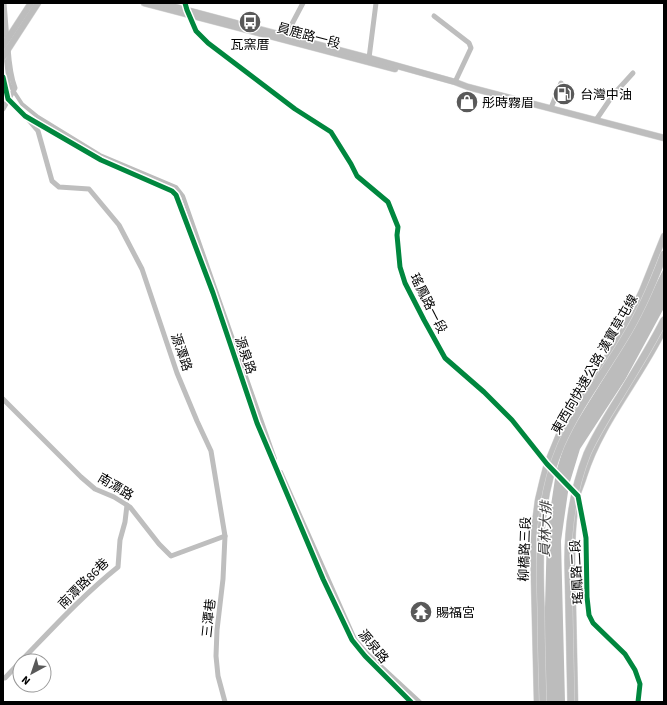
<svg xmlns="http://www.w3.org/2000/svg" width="667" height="705" font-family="'Source Sans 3','Noto Sans TC',sans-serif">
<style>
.water{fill:#bcbcbc}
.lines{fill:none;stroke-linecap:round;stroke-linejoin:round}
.canal{stroke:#bcbcbc;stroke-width:4}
.major-casing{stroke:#dbdbdb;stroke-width:7}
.minor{stroke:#bebebe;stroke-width:5}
.major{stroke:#bdbdbd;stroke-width:6}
.highway-bridge-casing{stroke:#dbdbdb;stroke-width:8;stroke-linecap:butt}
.highway-bridge{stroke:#bdbdbd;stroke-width:7}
.cycleway-casing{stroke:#fff;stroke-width:8}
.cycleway{stroke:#00873e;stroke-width:5}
.labels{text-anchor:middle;stroke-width:3;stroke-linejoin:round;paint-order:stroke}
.street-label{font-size:13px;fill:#000;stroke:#fff}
.poi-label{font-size:13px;fill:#000;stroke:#fff;text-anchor:start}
.water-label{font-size:14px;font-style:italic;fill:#414141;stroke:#fff}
</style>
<rect width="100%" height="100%" fill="#fff"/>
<path class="water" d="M664,265V308L625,380L580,449L569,485L561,541L565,702H545L544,645L547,532L556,472L566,439L628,339L663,270Z"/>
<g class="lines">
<g class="canal">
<path d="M3,32L4,44"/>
<path d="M5,52L9,84L22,104L38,117L100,155L176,187L183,196L275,459"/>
<path d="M281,472L355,639L368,654L420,702"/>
</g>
<g class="major-casing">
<g id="major">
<path d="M144,3L395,69"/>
<path d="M160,3L369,58L455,82L468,87L664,138"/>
<path d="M3,46L31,3"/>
<path d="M3,57L38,3"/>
<path d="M537,702L533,538L538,500L543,479L547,464L563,425L573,406L602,365L621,335L642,291L664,236"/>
<path d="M575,702L572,560C572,539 573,517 577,496C579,489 582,483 584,476C601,422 640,379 664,329"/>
</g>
</g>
<g class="minor">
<path d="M4,3L7,40"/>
<path d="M185,3L187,10L196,31L208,43L295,109L331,132L351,164L357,176L388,202L398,227L397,235L400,267L405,283L424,320L445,358L484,392L512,420L547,464L578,496L584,527L586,538L587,597L589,615L593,623L625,654L635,670L640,684L638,702"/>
<path d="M434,16L469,43L471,48L455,82"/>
<path d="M284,39L303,3"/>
<path d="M369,58L376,3"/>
<path d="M3,77L8,99L25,116L101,160L172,191L176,195L213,293L257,423L323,579L352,640L365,656L411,702"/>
<path d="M551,108L561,83"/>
<path d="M3,109L15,88C10,75 9,62 8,48"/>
<path d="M27,118L38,131L52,181L59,187L89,189L119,225L142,269L177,373L197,421L211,451L225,536L223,579L217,630L216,656L218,676L225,702"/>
<path d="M596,120L613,95L633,73"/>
<path d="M3,399L81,477L95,489L114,497L130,507L159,544L171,556L225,536"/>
<path d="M21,661C52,629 83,595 118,567L120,540L125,522L127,505"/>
<path d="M3,678H5L20,662"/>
</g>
<use href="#major" class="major"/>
<g class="highway-bridge-casing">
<g id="highway-bridge">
<path d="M543,702C542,671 541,640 541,608C539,552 538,498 561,445C578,407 603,374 624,339C641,312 653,283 664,254"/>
<path d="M571,702L568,561C568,523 573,490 587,454C596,434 608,415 620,396C635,371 651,346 664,320"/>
</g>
</g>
<use href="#highway-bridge" class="highway-bridge"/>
<g class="cycleway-casing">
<g id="cycleway">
<path d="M185,3L187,10L196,31L208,43L295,109L331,132L351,164L357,176L388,202L398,227L397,235L400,267L405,283L424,320L445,358L484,392L512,420L547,464L578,496L584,527L586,538L587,597L589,615L593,623L625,654L635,670L640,684L638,702"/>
<path d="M3,77L8,99L25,116L101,160L172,191L176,195L213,293L257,423L323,579L352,640L365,656L411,702"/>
</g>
</g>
<use href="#cycleway" class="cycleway"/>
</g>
<defs>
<g id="bus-disc" transform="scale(1.15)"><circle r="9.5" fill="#595959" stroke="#fff"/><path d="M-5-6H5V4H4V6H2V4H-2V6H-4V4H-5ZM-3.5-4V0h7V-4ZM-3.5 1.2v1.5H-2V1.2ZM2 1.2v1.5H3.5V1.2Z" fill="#fff"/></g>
<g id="fuel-disc" transform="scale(1.15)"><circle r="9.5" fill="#595959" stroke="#fff"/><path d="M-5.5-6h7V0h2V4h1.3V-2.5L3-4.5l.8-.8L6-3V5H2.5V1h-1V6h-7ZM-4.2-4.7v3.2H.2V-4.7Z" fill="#fff"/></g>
<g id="shop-disc" transform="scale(1.15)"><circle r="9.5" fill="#595959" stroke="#fff"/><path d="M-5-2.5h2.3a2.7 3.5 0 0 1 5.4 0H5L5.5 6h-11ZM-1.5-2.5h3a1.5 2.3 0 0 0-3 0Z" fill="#fff"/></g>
<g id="temple-disc" transform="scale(1.15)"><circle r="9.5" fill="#595959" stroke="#fff"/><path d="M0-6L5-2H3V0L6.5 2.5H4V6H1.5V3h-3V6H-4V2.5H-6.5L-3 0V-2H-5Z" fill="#fff"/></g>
</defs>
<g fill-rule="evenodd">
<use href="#bus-disc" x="250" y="22"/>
<use href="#fuel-disc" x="564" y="94"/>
<use href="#shop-disc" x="467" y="102"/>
<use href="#temple-disc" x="421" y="612"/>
</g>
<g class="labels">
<g class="street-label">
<text transform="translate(309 35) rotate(15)" y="5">員鹿路一段</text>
<text transform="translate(429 303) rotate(63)" y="5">瑤鳳路一段</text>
<text transform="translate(182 352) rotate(71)" y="5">源潭路</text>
<text transform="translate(246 355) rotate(71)" y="5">源泉路</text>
<text transform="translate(594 364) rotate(-60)" y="5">東西向快速公路 漢寶草屯線</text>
<text transform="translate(116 486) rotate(31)" y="5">南潭路</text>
<text transform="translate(524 549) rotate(-88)" y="5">柳橋路三段</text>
<text transform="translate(576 572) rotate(-93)" y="5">瑤鳳路二段</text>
<text transform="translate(83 583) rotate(-45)" y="5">南潭路86巷</text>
<text transform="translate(208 618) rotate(-84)" y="5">三潭巷</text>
<text transform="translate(374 646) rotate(50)" y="5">源泉路</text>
</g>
<g class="poi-label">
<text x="250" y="49" text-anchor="middle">瓦窯厝</text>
<text x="580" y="99">台灣中油</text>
<text x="482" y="107">彤時霧眉</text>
<text x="436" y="617">賜福宮</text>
</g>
<g class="water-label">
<text transform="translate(545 529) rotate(-88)" y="5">員林大排</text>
</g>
</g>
<rect width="667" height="705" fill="none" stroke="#000000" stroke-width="8"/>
<g transform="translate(32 673) rotate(220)"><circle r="19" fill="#ffffff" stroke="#999999"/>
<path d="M0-3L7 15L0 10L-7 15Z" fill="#595959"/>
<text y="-6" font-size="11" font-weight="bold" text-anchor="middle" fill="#000000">N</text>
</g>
</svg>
